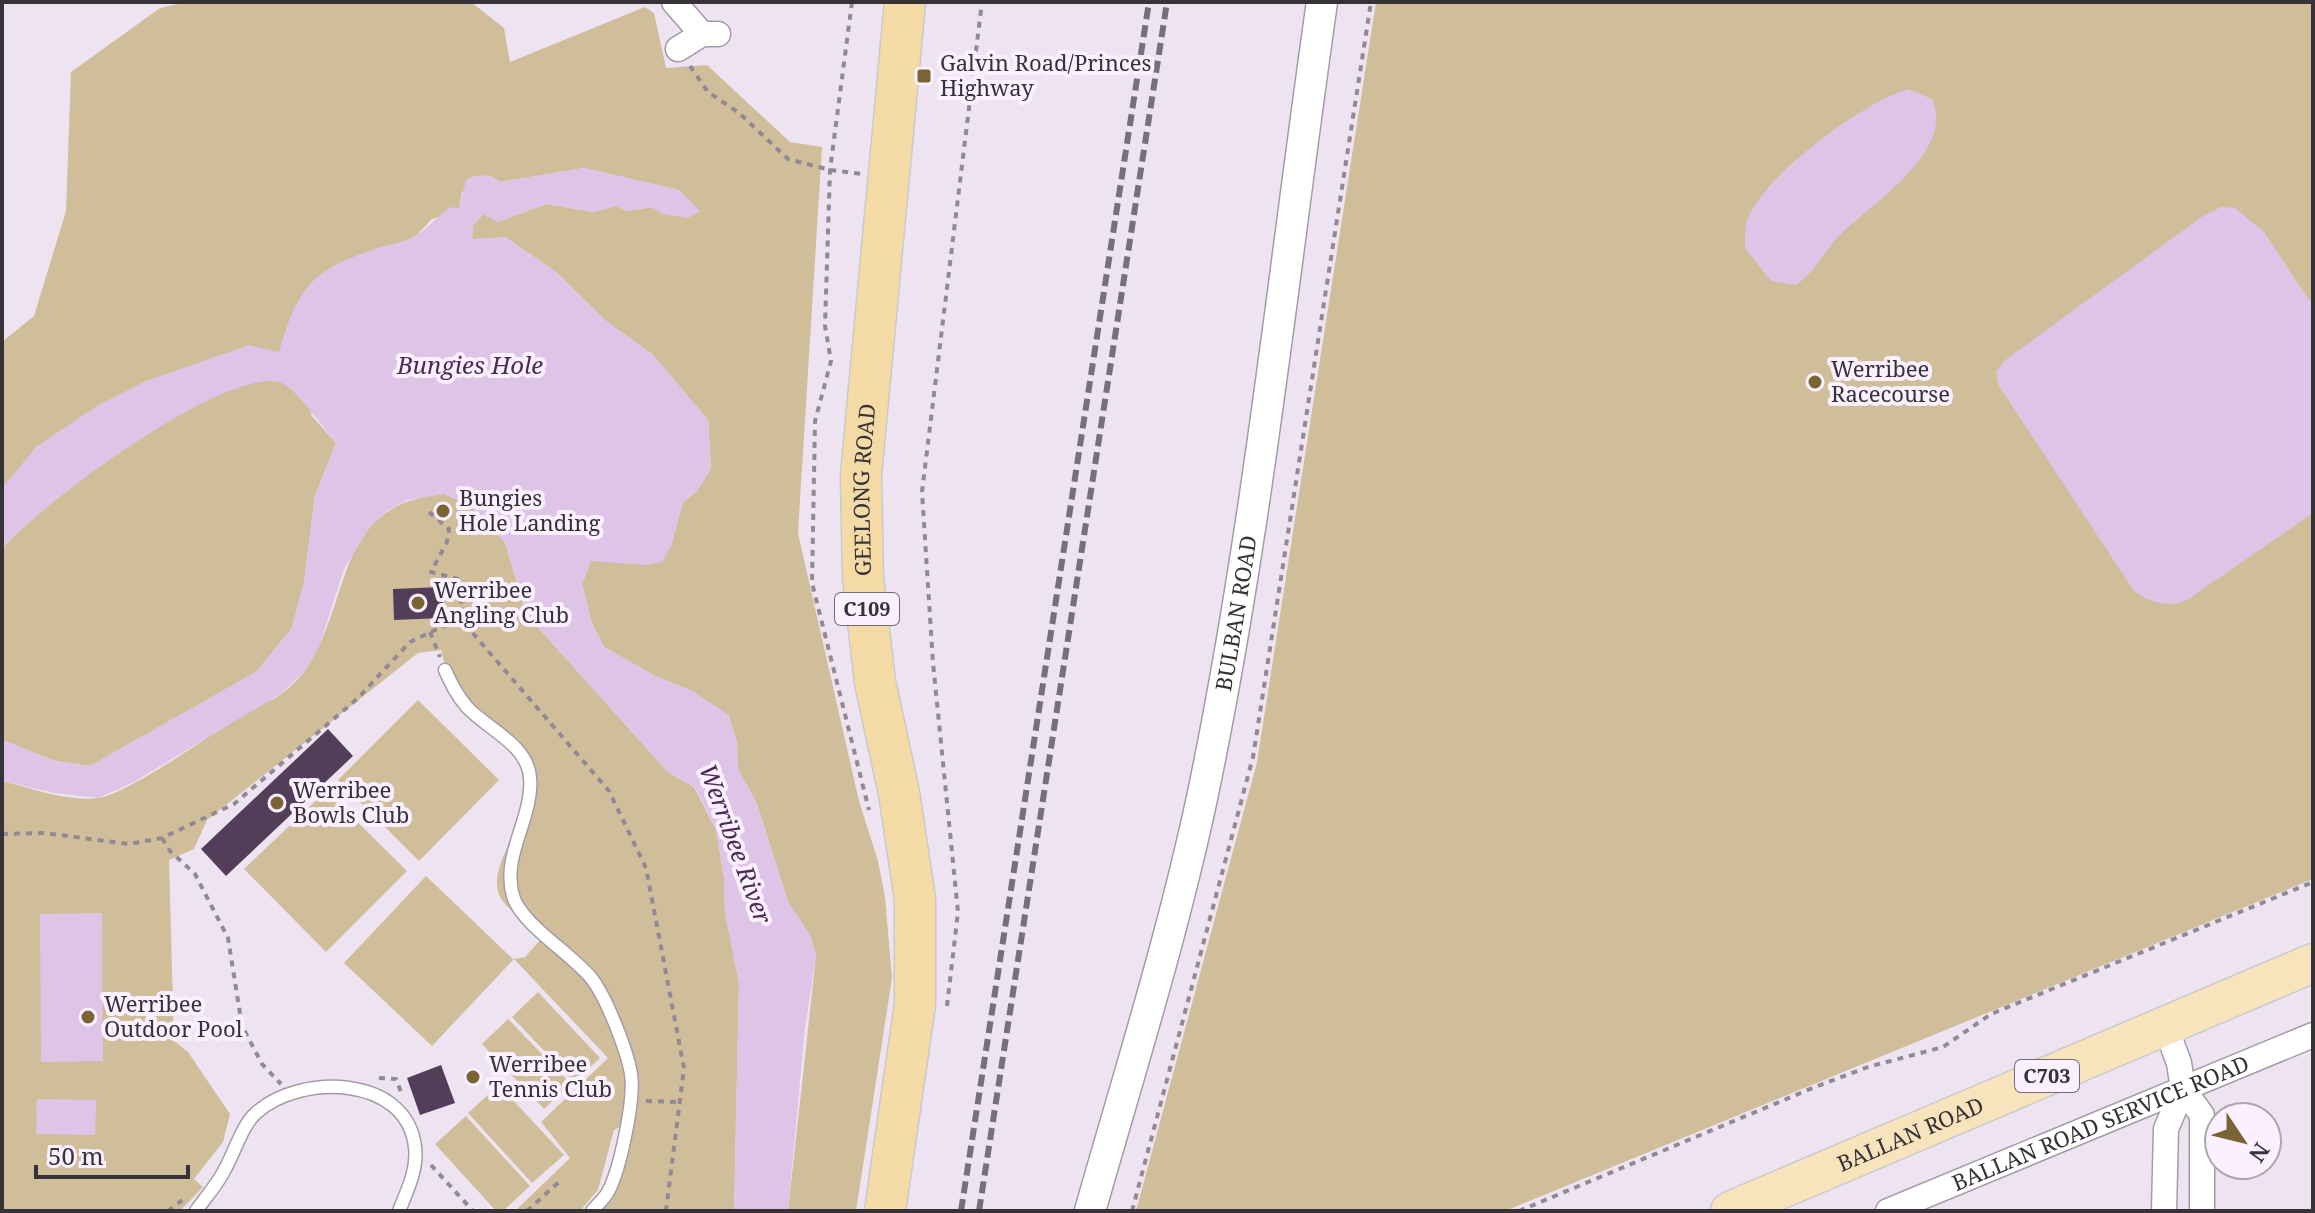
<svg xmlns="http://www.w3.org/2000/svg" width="2315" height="1213" font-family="'Noto Serif',serif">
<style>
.green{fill:#d0be9b}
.water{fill:#dec4e6}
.building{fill:#533e5a}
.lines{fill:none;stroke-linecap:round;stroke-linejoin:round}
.service-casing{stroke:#a59ba8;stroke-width:15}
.minor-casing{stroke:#a59ba8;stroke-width:27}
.tertiary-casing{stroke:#a59ba8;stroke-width:33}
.primary-casing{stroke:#cbcacb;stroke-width:41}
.trunk-casing{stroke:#cbcacb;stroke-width:43}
.path{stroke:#918993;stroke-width:4;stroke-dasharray:6 6;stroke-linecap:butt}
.service{stroke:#fff;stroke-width:12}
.minor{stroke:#fff;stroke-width:24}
.tertiary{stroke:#fff;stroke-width:30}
.primary{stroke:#f7e4bc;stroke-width:38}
.trunk{stroke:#f4dba6;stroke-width:40}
.rail{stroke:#777079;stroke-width:6;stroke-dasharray:12 6;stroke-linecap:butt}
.poi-dot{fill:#7b6434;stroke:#fbf0ff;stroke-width:3}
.labels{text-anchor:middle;stroke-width:8;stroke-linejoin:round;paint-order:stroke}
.shield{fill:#fbf0ff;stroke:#726b74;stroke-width:2}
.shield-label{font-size:20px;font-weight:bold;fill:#373238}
.poi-label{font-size:22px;fill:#373238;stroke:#fbf0ff;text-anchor:start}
.street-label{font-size:22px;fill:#373238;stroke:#fbf0ff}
.water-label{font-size:24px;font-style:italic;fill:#4c2b56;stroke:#fbf0ff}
</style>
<rect width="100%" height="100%" fill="#eee3f1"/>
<g class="green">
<path d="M187,2H471L504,28L510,62L645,7L654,13L666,68L707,65L790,142L822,147L798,533L859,801L878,861L885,897L892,978L856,1211H788L816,956L810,935L788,902L757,804L738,769L737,742L694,692L655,676L604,647L592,624L582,584L591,561H610L671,546L683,502L697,491L711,468L708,420L652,354L606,321L556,272L505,237L472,240L473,226L483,214L498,222L546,204L593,212L616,206L628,211L652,207L663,214L699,211L679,190L584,168L500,182L490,176L462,192L459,210L432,219L414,238L338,266L311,415L336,443L315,496L304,582L292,628L256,672L90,766L55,761L2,740V342L34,316L66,211L71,72L160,8Z"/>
<path d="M1376,2H2313V879L1505,1211H1136L1257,762Z"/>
<path d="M444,494L469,505L505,542L526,614L668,772L694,787L716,830L724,878L725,912L739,983L734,1211H592L607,1194L630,1121L614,1130L598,1190L580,1211H515L570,1158L541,1122L608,1058L514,959L432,1046L344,963L426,876L513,959L525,957L542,938C531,923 512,914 502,900C479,867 543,808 528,772C514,737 487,732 466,706C453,689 446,670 441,650L418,653L207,820L194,849L169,860L174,1041L188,1052L230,1114L223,1142L194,1179L203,1187L180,1211H2V781C31,788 68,802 98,798C128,794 215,732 245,713C257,706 272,701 283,693C291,686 302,676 308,666C353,596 334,504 444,494Z"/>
<path d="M418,700L499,780L419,861L338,780Z"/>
<path d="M326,791L407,871L326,952L244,869Z"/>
<path d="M538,992L600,1058L574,1082L512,1017Z"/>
<path d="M508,1019L571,1084L544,1109L482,1044Z"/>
<path d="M499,1085L564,1155L532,1183L468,1113Z"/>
<path d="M466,1116L530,1186L503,1211H496L435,1144Z"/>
</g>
<g class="water">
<path d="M1908,89L1932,99C1955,153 1873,202 1841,234C1824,251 1816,271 1796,285L1771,281L1745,248C1745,238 1744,228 1748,218C1765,174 1864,102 1908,89Z"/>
<path d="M584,168L679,190L700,211L688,218L663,214L651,207L628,211L616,206L593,212L546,204L498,222L483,214L473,226L472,239L505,237L556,272L606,321L652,354L708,420L711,469L697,491L683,502L671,546L662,562L646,565L591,561L582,584L592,624L604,647L655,676L694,692L729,715L737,742L738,769L757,804L788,902L810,935L816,956L805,1028L788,1211H734L739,983L725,912L724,878L716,830L695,787L668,772L526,614L505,542L469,505L444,494L408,500L387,511L369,528L344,569L319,647L306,670L282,693L132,783L98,798L55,793L2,781V740L55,761L90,766L256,672L292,628L304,582L315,496L336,443C324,429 295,386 279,382C221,369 41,504 2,549V488L36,447L97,406L146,381L249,345L279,352C299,284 312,270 381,247C391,244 402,243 411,238C425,232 437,216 450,207L459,209L466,180C479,172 488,175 501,182Z"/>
<path d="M2221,207L2235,208L2264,232L2313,306V513L2187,600C2169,609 2149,602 2134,591L1999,386L1996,372L2004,361L2203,216Z"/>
<path d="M102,913L103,1061L41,1062L40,914Z"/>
<path d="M37,1099L96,1100L95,1135L36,1134Z"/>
</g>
<g class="building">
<path d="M442,587L443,618L394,620L393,589Z"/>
<path d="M328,729L353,756L226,876L201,849Z"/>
<path d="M441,1065L455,1103L420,1115L407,1078Z"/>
</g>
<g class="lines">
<g class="service-casing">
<g id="service">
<path d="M445,670C451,683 457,696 467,707C487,729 527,744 530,777C534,817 501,855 513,896C521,924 571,953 592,979C606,997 627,1050 631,1074C635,1099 620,1170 608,1192C604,1199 597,1205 592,1211"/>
<path d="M196,1211C205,1198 217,1185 224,1171C234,1154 242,1125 256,1113C300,1073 407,1075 415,1147C418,1169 407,1191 399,1211"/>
</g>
</g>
<g class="minor-casing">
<g id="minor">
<path d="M674,2L702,34"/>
<path d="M678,49L702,34H718"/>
<path d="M2165,1025L2179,1063L2183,1089L2202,1115V1211"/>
<path id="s1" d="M1888,1211L2313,1035"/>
<path d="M2164,1211L2166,1129L2183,1089"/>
</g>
</g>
<g class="tertiary-casing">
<g id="tertiary">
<path id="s2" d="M1090,1211C1129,1074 1172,938 1202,798C1257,536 1284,267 1322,2"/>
</g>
</g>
<g class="primary-casing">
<g id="primary">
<path id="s3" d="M1730,1211L2313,963"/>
</g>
</g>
<g class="trunk-casing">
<g id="trunk">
<path id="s4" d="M885,1211L915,1004V899L899,793L875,682L863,578L861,475L905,2"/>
</g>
</g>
<g class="path">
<path d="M852,2L830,170L825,326L831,361L815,421L812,583L869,810"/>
<path d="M690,66L708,92L739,113L788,159L830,170L862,174"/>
<path d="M429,512L449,529L447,542L431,572L458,579L464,623"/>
<path d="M430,632L440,657"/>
<path d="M2,834L44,833L129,844L162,838L234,804L357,699L410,642L450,623H464L609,791L646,868L684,1068L666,1211"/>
<path d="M162,838L170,851L195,874L228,938L242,1026L262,1064L281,1084"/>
<path d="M947,1006L958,912L933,663L922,492L982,2"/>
<path d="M379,1078L396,1079L401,1092"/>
<path d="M646,1101L680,1102"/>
<path d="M431,1165L473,1211"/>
<path d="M168,1211L185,1198"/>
<path d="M527,1211L560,1181"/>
<path d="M1132,1211L1253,757L1371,2"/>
<path d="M1519,1211L1815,1087L1868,1067L1943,1047L1991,1014L2313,882"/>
</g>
<use href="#service" class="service"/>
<use href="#minor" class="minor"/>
<use href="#tertiary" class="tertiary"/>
<use href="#primary" class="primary"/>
<use href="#trunk" class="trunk"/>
<g class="rail">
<path d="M961,1211L1149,2"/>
<path d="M979,1211L1167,2"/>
</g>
</g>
<g class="poi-dot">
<rect x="916" y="68" width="16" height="16" rx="4"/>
<circle cx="1815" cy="382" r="8"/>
<circle cx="443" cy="511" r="8"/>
<circle cx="418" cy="603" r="8"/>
<circle cx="277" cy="803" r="8"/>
<circle cx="88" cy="1017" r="8"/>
<circle cx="473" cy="1077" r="8"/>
</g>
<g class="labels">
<g class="shield">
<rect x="835" y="593" width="64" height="32" rx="6"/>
<rect x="2015" y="1060" width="64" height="32" rx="6"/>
</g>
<g class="shield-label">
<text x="867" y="616">C109</text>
<text x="2047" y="1083">C703</text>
</g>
<g class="poi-label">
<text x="940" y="71">Galvin Road/Princes<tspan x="940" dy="25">Highway</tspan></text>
<text x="1831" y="377">Werribee<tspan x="1831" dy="25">Racecourse</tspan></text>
<text x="459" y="506">Bungies<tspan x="459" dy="25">Hole Landing</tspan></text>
<text x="434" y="598">Werribee<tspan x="434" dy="25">Angling Club</tspan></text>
<text x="293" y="798">Werribee<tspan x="293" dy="25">Bowls Club</tspan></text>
<text x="104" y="1012">Werribee<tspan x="104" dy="25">Outdoor Pool</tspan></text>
<text x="489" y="1072">Werribee<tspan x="489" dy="25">Tennis Club</tspan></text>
</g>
<g class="street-label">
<text dy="8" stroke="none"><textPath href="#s4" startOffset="728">GEELONG ROAD</textPath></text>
<text dy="8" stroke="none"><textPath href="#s2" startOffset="616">BULBAN ROAD</textPath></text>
<text dy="8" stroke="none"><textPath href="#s1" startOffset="230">BALLAN ROAD SERVICE ROAD</textPath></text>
<text dy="8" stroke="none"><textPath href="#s3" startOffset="196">BALLAN ROAD</textPath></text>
</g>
<g class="water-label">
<text x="470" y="374">Bungies Hole</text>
<text transform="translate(735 844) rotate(70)" y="8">Werribee River</text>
</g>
</g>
<rect width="2315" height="1213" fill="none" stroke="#373238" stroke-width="8"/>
<g transform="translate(2243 1141) rotate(125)"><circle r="38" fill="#fbf0ff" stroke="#ada4af" stroke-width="2"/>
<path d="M0-6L14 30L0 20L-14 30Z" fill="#7b6434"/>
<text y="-12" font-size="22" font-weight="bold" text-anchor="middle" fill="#373238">N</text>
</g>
<path d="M36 1165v12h152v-12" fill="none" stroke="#373238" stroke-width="4"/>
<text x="48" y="1165" font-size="24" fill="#373238" stroke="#fbf0ff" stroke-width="6" paint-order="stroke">50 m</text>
</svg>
